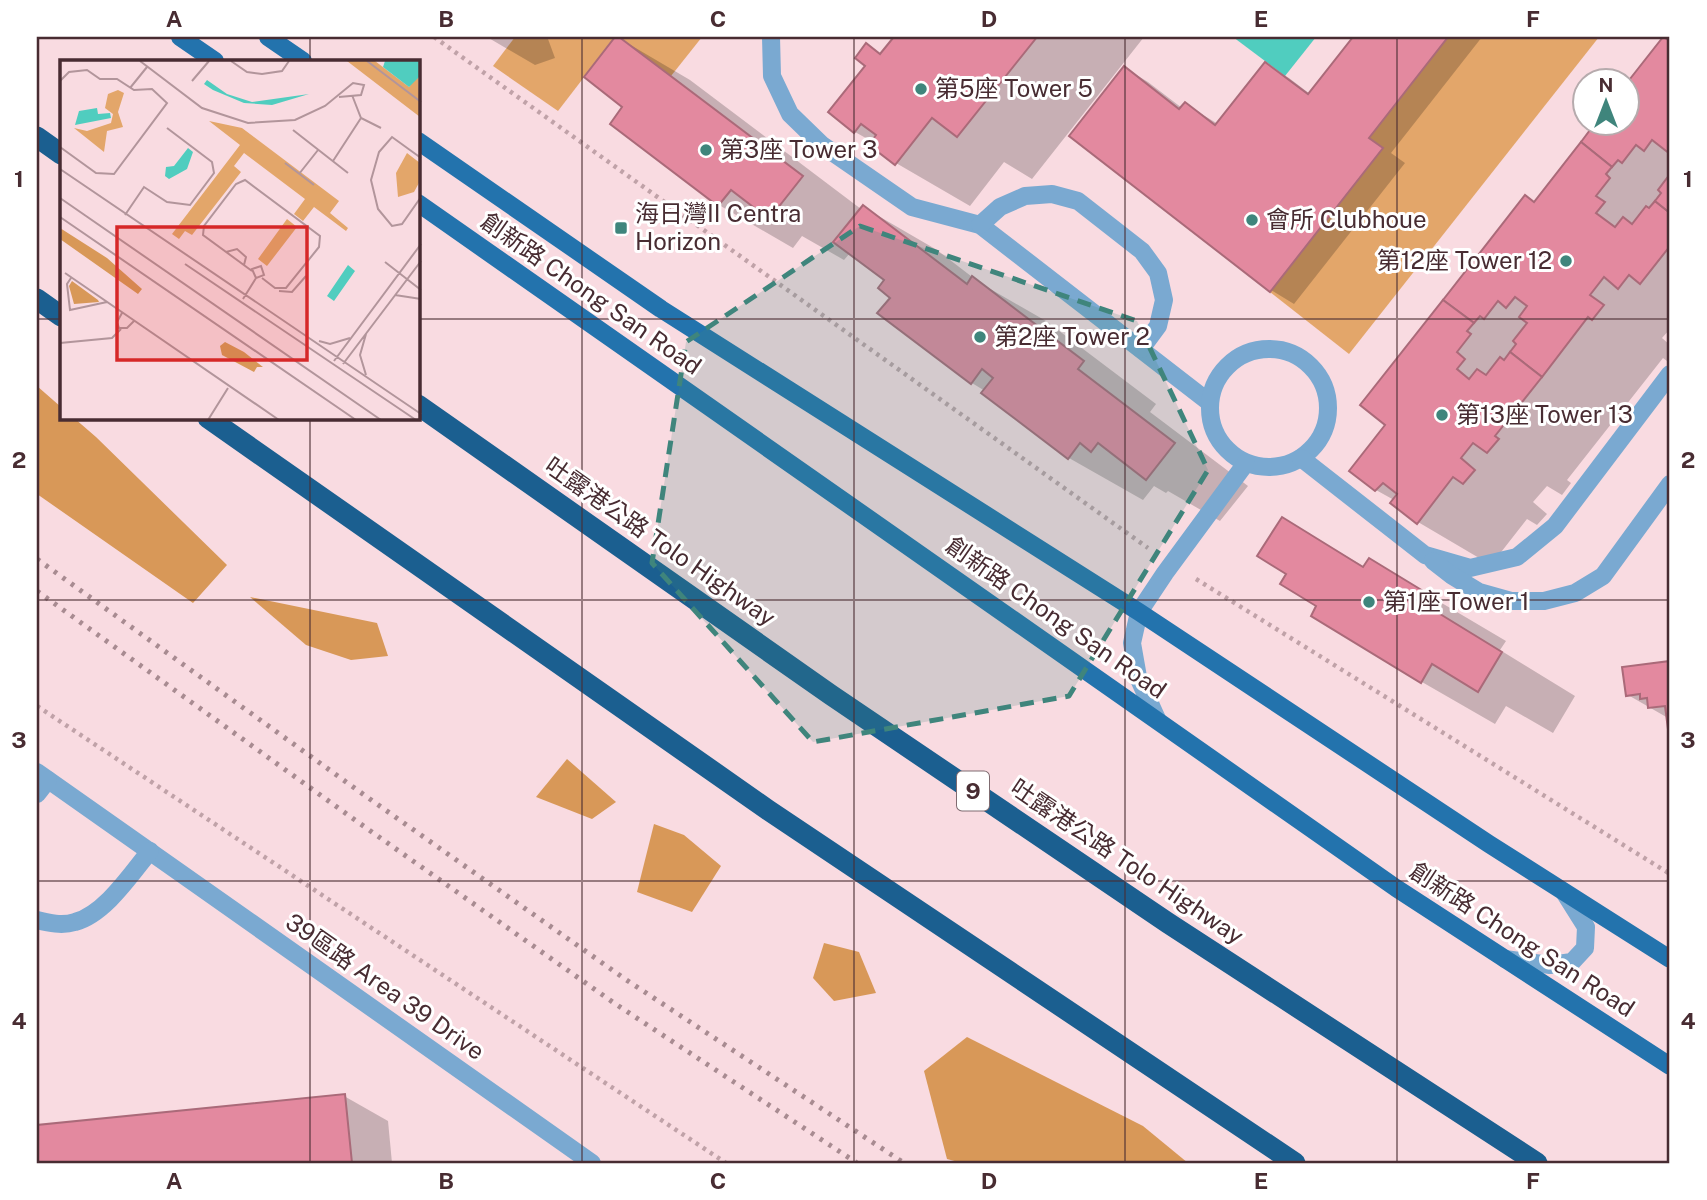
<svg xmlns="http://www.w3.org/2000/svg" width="1707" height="1200" font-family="'Public Sans','Noto Sans TC',sans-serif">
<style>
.green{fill:#e3a66a}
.forest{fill:#d89858}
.water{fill:#50cdbf}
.shadow{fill:#0003}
.building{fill:#e3899f;stroke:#aa6a79;stroke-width:2}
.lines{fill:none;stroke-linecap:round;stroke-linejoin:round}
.path{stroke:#c0a2a8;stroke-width:4.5;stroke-dasharray:3.5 5;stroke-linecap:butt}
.minor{stroke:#7aa9d1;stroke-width:18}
.major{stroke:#2373ad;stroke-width:18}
.highway{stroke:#1b5f90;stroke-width:21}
.rail{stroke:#a88b91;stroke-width:5;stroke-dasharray:3.5 7;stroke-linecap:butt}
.marked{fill:#3f857c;fill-opacity:0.2;stroke:#3f857c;stroke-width:5;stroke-dasharray:14 9;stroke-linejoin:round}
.grid{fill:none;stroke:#482c32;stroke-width:2;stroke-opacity:0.55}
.poi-dot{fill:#3f857c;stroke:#fff;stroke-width:2.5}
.labels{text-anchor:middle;stroke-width:6;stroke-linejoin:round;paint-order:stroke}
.shield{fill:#fff;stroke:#7f6b70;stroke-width:2}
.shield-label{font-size:23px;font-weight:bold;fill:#482c32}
.poi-label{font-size:24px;fill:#482c32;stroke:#fff;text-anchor:start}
.street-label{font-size:24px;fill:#482c32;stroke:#fff}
.inset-road{fill:none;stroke:#b2959b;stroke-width:2}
.view{fill:#d62828;fill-opacity:0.15;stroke:#d62828;stroke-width:3.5}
.inset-edge{fill:none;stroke:#482c32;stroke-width:3.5}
.neatline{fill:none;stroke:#482c32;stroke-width:2.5}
.grid-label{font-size:23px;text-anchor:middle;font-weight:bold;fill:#482c32}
</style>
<rect width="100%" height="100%" fill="#f9dbe1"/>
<g class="green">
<path d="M515,37H615L558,111L493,66Z"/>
<path d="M619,37H702L671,76Z"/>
<path d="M1448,37H1599L1349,354L1270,292L1369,138Z"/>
</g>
<g class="forest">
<path d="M37,386L61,407V418H74L96,437L227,565L193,603L37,494Z"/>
<path d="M250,597L377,623L388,656L351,660L306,645Z"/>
<path d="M567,759L616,802L592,819L536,797Z"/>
<path d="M654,824L684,835L721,866L692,912L637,892Z"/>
<path d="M824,943L859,952L876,993L834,1001L813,978Z"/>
<path d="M967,1037L1143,1126L1188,1163H962L947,1159L924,1071Z"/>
</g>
<path class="water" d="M1233,37H1316L1285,76Z"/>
<g class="shadow">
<path d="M487,37H554L548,39L555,58L535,65Z"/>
<path d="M617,37L690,80L861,209L863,207L937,250L980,283L1046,321L1156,404L1150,412L1248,486L1220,521L1168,491L1166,493L1154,486L1143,500L1069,458L984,393L985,391L972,383L880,313L892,297L886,280L850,253L844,260L802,236L793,248L719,205L612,123L625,107Z"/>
<path d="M895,37H1144L1032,179L1004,162L970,206L896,163L873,142L855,132L867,65L866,46L882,55Z"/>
<path d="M1355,37H1482L1391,153L1405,163L1294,304L1271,290L1125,68L1148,82L1182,108L1185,104L1218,124L1266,64L1289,78L1310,94Z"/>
<path d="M1664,38L1670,42V329L1662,338L1670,345V357L1667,361L1663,358L1567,480L1571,483L1562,495L1547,486L1533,502L1547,514L1537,525L1527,519L1491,565L1418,522L1394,500L1376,490L1351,471L1388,424L1536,203L1626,122Z"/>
<path d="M1282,519L1365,567L1369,560L1506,641L1500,650L1575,696L1553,733L1506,706L1495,724L1422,682L1288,573Z"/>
<path d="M1670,663V733L1668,718L1628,695L1624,669Z"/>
<path d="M344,1096L388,1121L392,1163H37V1127Z"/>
</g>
<g class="building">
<path d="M615,37H619L803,176L769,219L731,190L718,206L610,124L622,107L584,77Z"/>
<path d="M892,37H1037L957,137L932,118L895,165L869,145L876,135L861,124L854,133L828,112L865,66L855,58L866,43L880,54L893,38Z"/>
<path d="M1353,37H1448L1369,138L1383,148L1270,292L1069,136L1124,66L1179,109L1185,102L1215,125L1265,62L1308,94Z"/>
<path d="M1663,37L1670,41V154L1652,140L1644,151L1636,145L1622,163L1618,160L1612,167L1581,142L1596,122H1626V84Z"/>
<path d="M1581,142L1612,167L1606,174L1610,178L1596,196L1605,202L1596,213L1615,227L1623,217L1632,224L1646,206L1649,208L1655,201L1670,213V246L1640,284L1629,275L1618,289L1604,277L1590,295L1604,305L1592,320L1588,317L1542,377L1510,352L1516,344L1513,341L1527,323L1519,317L1527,306L1515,297L1506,308L1498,301L1484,319L1480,316L1474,323L1443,300L1525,195L1534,202Z"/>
<path d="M1670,174V213L1655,201L1661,193L1658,190Z"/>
<path d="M863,205L967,284L972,276L1084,361L1078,369L1175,443L1146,480L1098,443L1091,452L1080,443L1068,459L981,393L993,378L982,369L971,384L877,313L890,298L878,288L884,280L833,242Z"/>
<path d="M1443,300L1474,323L1467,331L1471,334L1457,352L1465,359L1457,369L1469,379L1477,369L1486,375L1500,357L1504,360L1510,352L1542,377L1495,436L1499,439L1487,453L1473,443L1461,458L1475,470L1463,484L1453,477L1417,524L1390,503L1397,494L1383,483L1375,491L1349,471L1385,425L1360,405Z"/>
<path d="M1282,517L1363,567L1369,558L1433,597L1427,606L1502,652L1478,692L1432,664L1421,683L1311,616L1316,606L1280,584L1286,574L1257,556Z"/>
<path d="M1670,661V737H1669L1665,706L1648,708L1647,698L1640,699V694L1626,696L1622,667Z"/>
<path d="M345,1094L352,1163H37V1125Z"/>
</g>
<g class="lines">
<g class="path">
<path d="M434,37L1148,548"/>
<path d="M1196,579L1670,874"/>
<path d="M37,706L726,1163"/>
</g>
<g class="minor">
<path d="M771,37L772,76L790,114L822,145L912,207L980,225L1210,403"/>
<path d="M980,225L1000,207L1025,196L1052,194L1078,201L1142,251L1158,273L1164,300L1158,326L1141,349"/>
<circle cx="1269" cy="408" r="59"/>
<path d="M1301,458L1425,555L1470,568L1517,557L1555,526L1670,374"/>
<path d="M1433,561L1451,575L1479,592L1511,601H1544L1575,593L1603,576L1670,484"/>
<path d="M1157,719L1138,677L1132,643L1139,612L1165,573L1246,463"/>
<path d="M37,772L592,1163"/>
<path d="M37,794L48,780"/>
<path d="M37,920C49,923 62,926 75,922C105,914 131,874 150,851"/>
<path d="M1505,959L1550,965L1572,962L1585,948L1586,927L1564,892"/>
</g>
<g class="major">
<path d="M180,37L215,61"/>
<path d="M268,37L303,61"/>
<path d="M418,141L661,309L1139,612L1489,844L1670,959"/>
<path d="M418,203L1396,888L1670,1066"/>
</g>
<g class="highway">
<path d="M37,137L61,154"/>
<path d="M37,299L61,316"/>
<path d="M418,405L831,695L1168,923L1537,1163"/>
<path d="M208,418L768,810L1295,1163"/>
</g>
<g class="rail">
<path d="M37,559L367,797L625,979L904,1163"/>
<path d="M37,591L355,820L614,1003L857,1163"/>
</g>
</g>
<path class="marked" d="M860,226L1137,321L1208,470L1069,696L813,742L652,563L686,342Z"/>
<path class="grid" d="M310,37V61M582,37V1163M854,37V1163M1125,37V1163M1397,37V1163M37,319H61M418,319H1670M310,418V1163M37,600H1670M37,881H1670"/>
<g class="poi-dot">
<circle cx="921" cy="89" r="7"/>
<circle cx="706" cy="150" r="7"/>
<circle cx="1252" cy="220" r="7"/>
<rect x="614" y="221" width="14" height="14" rx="3.5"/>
<circle cx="1566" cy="261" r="7"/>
<circle cx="980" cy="337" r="7"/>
<circle cx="1442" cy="415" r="7"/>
<circle cx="1369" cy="602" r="7"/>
</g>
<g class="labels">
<rect class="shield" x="957" y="771.5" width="32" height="39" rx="5"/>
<g class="shield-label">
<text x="973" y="799">9</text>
</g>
<g class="poi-label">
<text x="935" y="97">第5座 Tower 5</text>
<text x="720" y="158">第3座 Tower 3</text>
<text x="635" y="222">海日灣II Centra<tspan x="635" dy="28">Horizon</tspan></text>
<text x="1266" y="228">會所 Clubhoue</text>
<text x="1552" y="269" text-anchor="end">第12座 Tower 12</text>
<text x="994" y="345">第2座 Tower 2</text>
<text x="1456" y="423">第13座 Tower 13</text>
<text x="1383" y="610">第1座 Tower 1</text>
</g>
<g class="street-label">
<text transform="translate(591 294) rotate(35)" y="8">創新路 Chong San Road</text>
<text transform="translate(660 542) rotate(35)" y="8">吐露港公路 Tolo Highway</text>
<text transform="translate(1056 618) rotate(35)" y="8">創新路 Chong San Road</text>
<text transform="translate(1127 862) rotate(34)" y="8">吐露港公路 Tolo Highway</text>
<text transform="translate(1522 940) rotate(33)" y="8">創新路 Chong San Road</text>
<text transform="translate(385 987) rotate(35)" y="8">39區路 Area 39 Drive</text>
</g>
</g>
<g transform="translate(60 60)">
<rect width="360" height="360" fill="#f9dbe1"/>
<path d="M287,1H315L349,27L358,14L360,57ZM58,30L64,33L58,52L63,67L47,71L44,92L14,68L27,71L51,63L53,54L45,48L48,34ZM149,61L182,68L279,141L270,153L288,168L286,171L254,147L243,161L234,154L245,139L184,93L174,106L181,112L132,175L125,171L119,179L112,174L180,85ZM347,93L360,103V121L354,132L338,137L336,113ZM227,159L237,167L207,206L198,199Z" fill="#e3a66a"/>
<path d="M0,168L47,198L82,229L78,234L0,179ZM12,221L38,240L39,242L14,244L9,226ZM165,282L184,292L203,307H197L194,312L162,295L160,286Z" fill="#d89858"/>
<path d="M325,1H360V16L349,27L323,7ZM147,20L167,34L192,42L249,34L212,45L184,43L153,30L144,24ZM37,48L38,54L50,53L51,58L15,65L19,51ZM128,88L133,92L127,109L109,119L105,116L106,107L114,106ZM288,205L295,211L274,241L267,236Z" fill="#50cdbf"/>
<path class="inset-road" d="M80,1L142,48L188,63L235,60L265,46L293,23L304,25L301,35L279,37M171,1L187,12L202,14L222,11L229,1M307,1L361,42M0,21L9,12L27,10L40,19H57L74,30L92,29L107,43L54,114L36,113L0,87M132,21L149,1M70,28L87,7M292,35L301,58L321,68M233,70L288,113M361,98L332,77L319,92L311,120L318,149L332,166L342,164L361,137M273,101L301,58M225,103L254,125M0,109L361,354M239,114L258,90M0,138L321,360M65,155L84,127L107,142L130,145L154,113L152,102L107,68M0,157L296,360M166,192L177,189L186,197L184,205M325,202L361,230M125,204L356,360M192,211L143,175L144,166L176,124L185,120L260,176L259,187L226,228H215L202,218M5,213L219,360M11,218L7,224L10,250L47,242M219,231L232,232L246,216M335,235L361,239M183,239L196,218L204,215L201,206L192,209L196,218M62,253L57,262L59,268H67L74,261M306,274L300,295L306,315M259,281L270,284L290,278M0,283L52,278L61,269M274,301L361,184M283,304L361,201M148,360L168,328"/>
<path class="view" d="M57,167H247V300H57Z"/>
<rect width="360" height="360" class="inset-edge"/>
</g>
<rect width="1707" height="1200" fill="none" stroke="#ffffff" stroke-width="77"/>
<g transform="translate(1606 102)"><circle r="33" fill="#ffffff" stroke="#b6abad" stroke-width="2"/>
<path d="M0-5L12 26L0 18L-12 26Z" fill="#3f857c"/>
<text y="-10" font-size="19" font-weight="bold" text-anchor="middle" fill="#482c32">N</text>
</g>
<rect x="38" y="38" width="1630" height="1124" class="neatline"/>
<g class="grid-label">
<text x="174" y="27">A</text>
<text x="446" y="27">B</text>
<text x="718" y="27">C</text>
<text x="989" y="27">D</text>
<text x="1261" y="27">E</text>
<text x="1533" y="27">F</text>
<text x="19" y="187">1</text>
<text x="1688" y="187">1</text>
<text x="19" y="468">2</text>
<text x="1688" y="468">2</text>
<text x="19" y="748">3</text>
<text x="1688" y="748">3</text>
<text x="19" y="1029">4</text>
<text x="1688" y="1029">4</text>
<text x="174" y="1189">A</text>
<text x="446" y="1189">B</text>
<text x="718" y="1189">C</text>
<text x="989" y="1189">D</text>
<text x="1261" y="1189">E</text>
<text x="1533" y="1189">F</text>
</g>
</svg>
